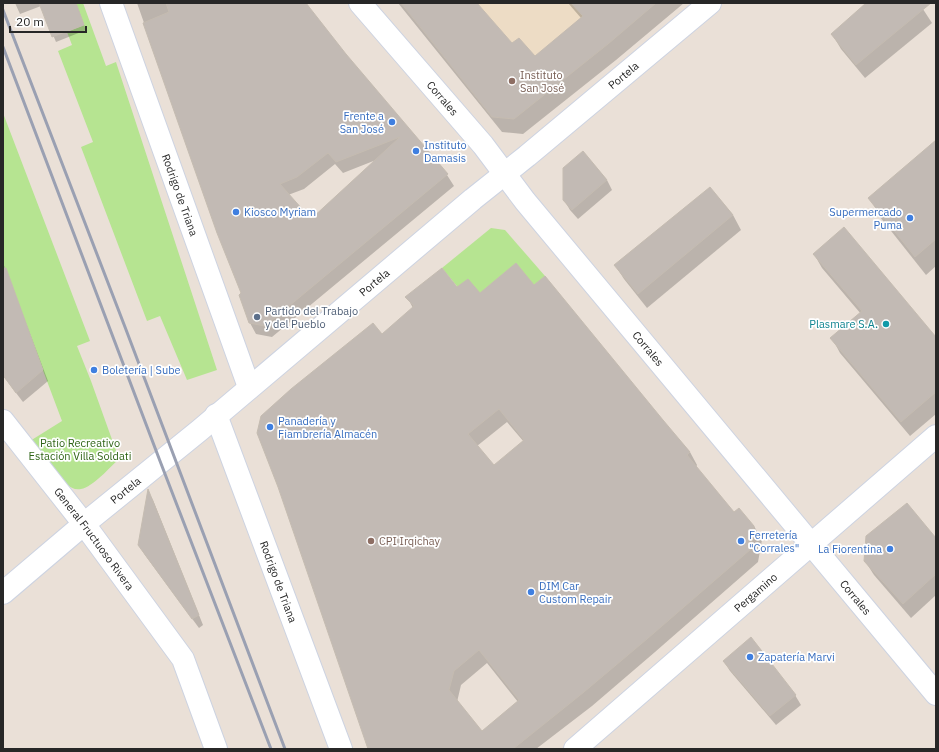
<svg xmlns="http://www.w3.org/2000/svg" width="939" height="752" font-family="'IBM Plex Sans',sans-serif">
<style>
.education{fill:#eddcc5}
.green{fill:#b6e491}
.shadow{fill:#0003;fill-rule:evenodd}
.building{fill:#c2bab4;stroke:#c5bcb1;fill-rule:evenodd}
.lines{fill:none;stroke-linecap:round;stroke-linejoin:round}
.street-casing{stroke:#cdd3e1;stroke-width:24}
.street{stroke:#fff;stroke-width:22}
.rail{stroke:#9aa0b2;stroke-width:3}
.education-dot{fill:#8d6e63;stroke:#fff;stroke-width:1.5}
.shop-dot{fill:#3f7fe0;stroke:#fff;stroke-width:1.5}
.service-dot{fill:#5c6f8a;stroke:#fff;stroke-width:1.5}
.culture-dot{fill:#0f9aa8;stroke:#fff;stroke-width:1.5}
.labels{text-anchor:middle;stroke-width:3.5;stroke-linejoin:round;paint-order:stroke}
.education-label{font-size:11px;fill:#785e54;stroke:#fff;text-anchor:start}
.street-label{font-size:11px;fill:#272727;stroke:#fff}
.shop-label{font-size:11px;fill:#366cbe;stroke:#fff;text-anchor:start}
.service-label{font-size:11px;fill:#4e5e75;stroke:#fff;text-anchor:start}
.culture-label{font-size:11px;fill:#0d838f;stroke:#fff;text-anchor:end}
.park-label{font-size:11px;fill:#2f6416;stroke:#fff}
</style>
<rect width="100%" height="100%" fill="#eae0d7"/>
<path class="education" d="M401,3H571L608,44L514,119L492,117Z"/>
<g class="green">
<path d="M76,3H83L106,66L116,62L217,370L187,380L160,316L147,321L81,147L93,142L58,51L72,45L67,32L84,25Z"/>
<path d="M3,113L90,341L77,346L91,381L119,459C110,467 93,487 81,489C75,490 71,488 66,484L30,441L62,421L3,264Z"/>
<path d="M491,228L505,230L545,276L488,324L442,268Z"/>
</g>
<g class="shadow">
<path d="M15,3H76L86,30L56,42L41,6L20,14Z"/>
<path d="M137,3H302L447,175L454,186L272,337L256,334L250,323L243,294L218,232ZM376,160L310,221L288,195L304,189L335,164L343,173Z"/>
<path d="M398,3H476L512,45L534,58L581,18L568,3H684L616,60L523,134L502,132Z"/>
<path d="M868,3H919L932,23L865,78L841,49L832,34Z"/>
<path d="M936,142V266L926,275L880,217L870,198Z"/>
<path d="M583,152L607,180L612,190L578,219L570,210L564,200Z"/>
<path d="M710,188L733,215L741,230L647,308L624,279L615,265Z"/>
<path d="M814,254L936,338V414L910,436L840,353L832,338L861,314L822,268Z"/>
<path d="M3,263L48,381L23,402L3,376Z"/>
<path d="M534,287L690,452L697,465L696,467L734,513L754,526L762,540L758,562L655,652L592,706L536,749H369L382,335L413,308L407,297L457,288L480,295ZM507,422L524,442L494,467L477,446ZM487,663L518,702L482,732L457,702L461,685Z"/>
<path d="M148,492L153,500L203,625L199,628L145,555L139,545Z"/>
<path d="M936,540V595L911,618L874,575L865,561Z"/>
<path d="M724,662L795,695L801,705L776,725L730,671Z"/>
</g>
<g class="building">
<path d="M39,3H76L84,25L52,37Z"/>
<path d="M166,3H306L346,54L448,174L265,326L249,323L239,295L241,293L217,233L143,23L169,12ZM400,137L311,219L280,184L297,177L328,153L336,162Z"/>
<path d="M401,3H477L512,43L519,38L535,56L583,16L571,3H656L608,44L514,119L492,117Z"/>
<path d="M866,3H931L856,65L831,34Z"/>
<path d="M936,140V239L915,257L868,198Z"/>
<path d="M583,151L607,180L572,210L563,200V168Z"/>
<path d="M710,187L733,215L638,294L614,265Z"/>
<path d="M844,227L936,337V392L901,422L830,338L862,311L813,254Z"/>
<path d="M516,263L534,285L545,276L663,420L690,452L687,455L734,512L739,508L754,526L751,549L647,639L584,692L513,749H368L278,487L257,433L261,416L291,389L373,323L382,334L414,306L405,297L442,268L457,287L468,279L480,293ZM499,409L524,440L494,465L468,434ZM479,650L519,700L482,731L449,690L454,671Z"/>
<path d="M3,268H6L43,370L16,393L3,375Z"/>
<path d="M148,489L199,615L192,619L138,545Z"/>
<path d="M907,503L936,538V574L903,604L864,561L866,536Z"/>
<path d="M751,637L796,695L770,716L723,661Z"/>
</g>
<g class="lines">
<g class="street-casing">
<g id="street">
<path id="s1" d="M111,3L249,387"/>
<path id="s2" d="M360,3L483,145L525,201L936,694"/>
<path id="s3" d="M216,415L341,749"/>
<path id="s4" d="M3,421L84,524L183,659L216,749"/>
<path id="s5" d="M3,593L84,524L200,430L473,199L527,156L710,3"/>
<path id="s6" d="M575,749L936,436"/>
</g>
</g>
<use href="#street" class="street"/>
<g class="rail">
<path d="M3,10L125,327L285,749"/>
<path d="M3,47L160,461L271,749"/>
</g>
</g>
<g class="education-dot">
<circle cx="512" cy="81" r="4"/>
<circle cx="371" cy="541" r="4"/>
</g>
<g class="shop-dot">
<circle cx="392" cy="122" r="4"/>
<circle cx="416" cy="151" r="4"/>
<circle cx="236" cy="212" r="4"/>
<circle cx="910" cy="218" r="4"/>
<circle cx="94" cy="370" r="4"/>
<circle cx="270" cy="427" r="4"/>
<circle cx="741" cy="541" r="4"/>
<circle cx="890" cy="549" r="4"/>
<circle cx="531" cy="592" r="4"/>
<circle cx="750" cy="657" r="4"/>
</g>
<circle class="service-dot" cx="257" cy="317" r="4"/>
<circle class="culture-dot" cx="886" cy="324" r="4"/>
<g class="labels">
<g class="education-label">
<text x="520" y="79">Instituto<tspan x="520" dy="13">San José</tspan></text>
<text x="379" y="545">CPI Irqichay</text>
</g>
<g class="street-label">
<text dy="4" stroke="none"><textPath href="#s5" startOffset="808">Portela</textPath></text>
<text dy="4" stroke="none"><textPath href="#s2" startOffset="126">Corrales</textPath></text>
<text dy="4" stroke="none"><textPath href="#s1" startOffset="204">Rodrigo de Triana</textPath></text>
<text dy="4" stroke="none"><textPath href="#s5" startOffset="484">Portela</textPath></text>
<text dy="4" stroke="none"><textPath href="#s2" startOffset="450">Corrales</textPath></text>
<text dy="4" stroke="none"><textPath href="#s5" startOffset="160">Portela</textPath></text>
<text dy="4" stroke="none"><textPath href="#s4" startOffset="149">General Fructuoso Rivera</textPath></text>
<text dy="4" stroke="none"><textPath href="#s3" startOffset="178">Rodrigo de Triana</textPath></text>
<text dy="4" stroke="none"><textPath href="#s6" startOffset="239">Pergamino</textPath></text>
<text dy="4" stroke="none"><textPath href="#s2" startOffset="774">Corrales</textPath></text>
</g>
<g class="shop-label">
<text x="384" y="120" text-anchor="end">Frente a<tspan x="384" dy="13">San José</tspan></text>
<text x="424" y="149">Instituto<tspan x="424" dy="13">Damasis</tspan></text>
<text x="244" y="216">Kiosco Myriam</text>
<text x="902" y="216" text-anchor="end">Supermercado<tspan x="902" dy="13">Puma</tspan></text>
<text x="102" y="374">Boletería | Sube</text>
<text x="278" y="425">Panadería y<tspan x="278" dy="13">Fiambrería Almacén</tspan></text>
<text x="749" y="539">Ferretería<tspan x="749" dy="13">"Corrales"</tspan></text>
<text x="882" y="553" text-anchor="end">La Fiorentina</text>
<text x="539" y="590">DIM Car<tspan x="539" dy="13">Custom Repair</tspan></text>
<text x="758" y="661">Zapatería Marvi</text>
</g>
<g class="service-label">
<text x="265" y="315">Partido del Trabajo<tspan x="265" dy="13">y del Pueblo</tspan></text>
</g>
<g class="culture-label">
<text x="878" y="328">Plasmare S.A.</text>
</g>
<g class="park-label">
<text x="80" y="447">Patio Recreativo<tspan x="80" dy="13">Estación Villa Soldati</tspan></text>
</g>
</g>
<rect width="939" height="752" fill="none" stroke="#272727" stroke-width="8"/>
<path d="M10 26v6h76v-6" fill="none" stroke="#272727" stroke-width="2"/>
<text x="16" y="26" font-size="12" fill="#272727" stroke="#ffffff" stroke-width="3" paint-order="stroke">20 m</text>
</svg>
